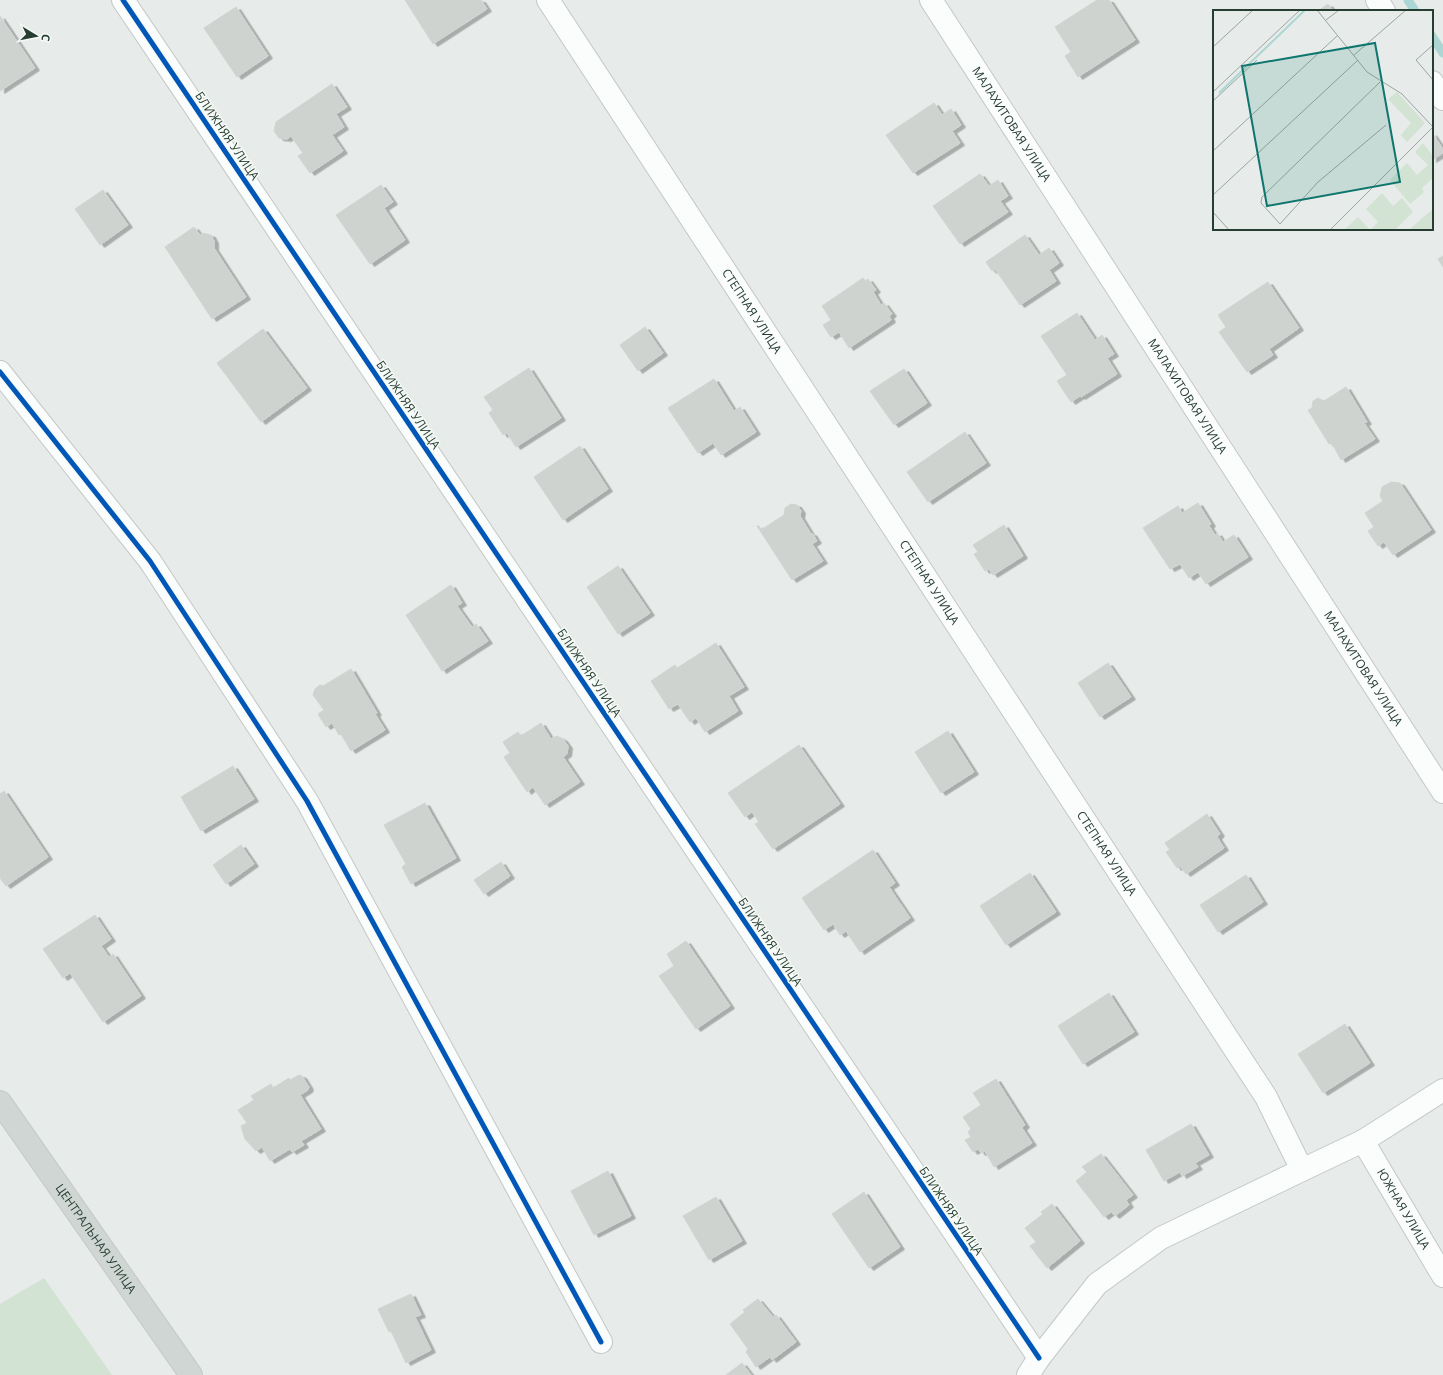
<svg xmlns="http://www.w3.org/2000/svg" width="1443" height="1375" font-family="'Open Sans',sans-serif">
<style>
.green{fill:#d2e3d4}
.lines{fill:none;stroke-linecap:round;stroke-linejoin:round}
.stream{stroke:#acd6d3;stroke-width:9}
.building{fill:#ced3d0;stroke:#d0d4d2;filter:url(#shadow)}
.minor-casing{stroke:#c4c8c6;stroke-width:24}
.major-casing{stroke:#c3cac6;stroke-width:24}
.minor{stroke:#fbfcfc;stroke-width:22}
.major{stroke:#d0d6d3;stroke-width:22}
.cycleway-casing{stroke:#f6faf7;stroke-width:8}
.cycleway{stroke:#0057b8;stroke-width:5}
.labels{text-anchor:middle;stroke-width:3;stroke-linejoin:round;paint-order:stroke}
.street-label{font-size:12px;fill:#263e32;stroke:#f6faf7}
.inset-river{fill:none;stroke:#acd6d3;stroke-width:2}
.inset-road{fill:none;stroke:#9aa6a0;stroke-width:1}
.view{fill:#0f766e;fill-opacity:0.15;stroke:#0f766e;stroke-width:2}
.inset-edge{fill:none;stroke:#263e32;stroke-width:2}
</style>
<defs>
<filter id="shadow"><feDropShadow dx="4.5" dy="2.5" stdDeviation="0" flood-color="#0004"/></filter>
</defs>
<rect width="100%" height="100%" fill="#e7ebe9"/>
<path class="green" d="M44,1278L112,1375H0V1304Z"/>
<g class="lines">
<g class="stream">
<path d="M1408,0L1415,11"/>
<path d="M1432,36L1443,53"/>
</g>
</g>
<g class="building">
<path d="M405,0H481L487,9L433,44Z"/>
<path d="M1097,0H1109L1135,40L1078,77L1065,56L1071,52L1055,27Z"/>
<path d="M1328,4L1333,11H1318Z"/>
<path d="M236,7L268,56L237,77L204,28Z"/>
<path d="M0,16L35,68L0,91Z"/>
<path d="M332,84L347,107L336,114L344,127L332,135L343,151L310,173L298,156L303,153L291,136L287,139L279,138L274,131L276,122Z"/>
<path d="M934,103L942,115L951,109L961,125L952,131L960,143L913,173L886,135Z"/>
<path d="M1432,133L1443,149V153L1432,160Z"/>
<path d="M980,174L989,186L998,180L1008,196L1000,201L1008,212L960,244L933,206Z"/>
<path d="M381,185L393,202L384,208L405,240L370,264L336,215Z"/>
<path d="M103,190L128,225L100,245L75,209Z"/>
<path d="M194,227L200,235L203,233L211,235L214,241V248L246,297L212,319L165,247Z"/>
<path d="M1025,235L1039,255L1049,248L1059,263L1049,270L1056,281L1020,305L995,269L992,271L986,262Z"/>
<path d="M1443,256V267L1438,259Z"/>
<path d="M863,278L865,281L868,279L876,290L873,292L881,305L884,303L892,314L889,316L891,320L849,348L839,332L831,337L823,325L831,320L822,306Z"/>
<path d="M1268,282L1299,328L1269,349L1273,355L1247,372L1219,332L1226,327L1218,315Z"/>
<path d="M1077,313L1095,340L1102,335L1114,354L1107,358L1117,374L1081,397L1080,396L1071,402L1057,381L1067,375L1041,336Z"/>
<path d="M645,327L663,353L638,371L620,345Z"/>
<path d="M263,329L307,388L261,422L217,363Z"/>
<path d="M529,368L561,418L516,447L507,433L503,435L489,413L493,410L484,397Z"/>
<path d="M904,369L927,403L894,425L870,391Z"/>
<path d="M714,379L734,411L740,407L756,432L721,455L713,443L698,453L668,408Z"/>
<path d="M1346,387L1367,422L1364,423L1375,439L1341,460L1332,443L1329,444L1308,410L1312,408L1313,401L1318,398L1324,401Z"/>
<path d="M965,432L986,463L928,502L907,472Z"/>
<path d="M580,446L608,489L563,520L534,477Z"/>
<path d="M1391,482L1400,483L1431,530L1393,555L1384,542L1378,546L1368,531L1374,527L1365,513L1383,501L1380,496L1382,487Z"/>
<path d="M1198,503L1211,524L1209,526L1215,535L1217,533L1223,542L1234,535L1248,557L1206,584L1198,572L1189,578L1180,564L1170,569L1143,528L1178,506L1182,513Z"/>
<path d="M791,504L797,505L801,511L800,516L811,534L812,533L817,541L812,544L823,561L792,580L757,526H759L761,530L784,515L785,508Z"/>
<path d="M1004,525L1023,556L993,575L989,569L985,571L974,554L978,552L973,545Z"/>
<path d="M618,566L650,613L618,634L587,587Z"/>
<path d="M451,585L462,603L457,606L472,627L476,624L488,641L442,671L406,615Z"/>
<path d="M716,643L744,687L729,696L738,711L705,732L696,718L690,722L678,704L669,709L651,681L675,665L677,668Z"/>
<path d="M1108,663L1131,697L1100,717L1078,683Z"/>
<path d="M351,669L377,713L375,714L385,730L351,751L341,734L339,735L332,723L326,727L318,714L324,710L313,695L315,689L320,685L323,686Z"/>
<path d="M541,723L551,739L557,736L563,739L568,746L567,754L563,757L580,782L545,805L533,787L527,792L504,757L510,753L503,742L518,732L521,736Z"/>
<path d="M948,731L974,772L941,793L915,752Z"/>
<path d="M799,745L840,804L773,849L755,824L759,822L752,812L745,817L728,793Z"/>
<path d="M233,766L254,799L201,831L181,797Z"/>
<path d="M4,791L48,857L6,886L0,878V794Z"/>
<path d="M425,803L456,858L411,884L402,867L406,864L384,825Z"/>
<path d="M1207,814L1220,834L1217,837L1224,848L1186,874L1180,866L1177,868L1166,852L1170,850L1165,843Z"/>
<path d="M241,845L254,864L226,884L213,865Z"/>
<path d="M873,850L895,883L889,887L910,918L860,952L846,931L840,935L833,924L824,930L802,898Z"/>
<path d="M501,862L510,876L484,894L474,880Z"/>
<path d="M1030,873L1056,912L1006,945L980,906Z"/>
<path d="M1246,875L1263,902L1218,932L1200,905Z"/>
<path d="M95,915L111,939L101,946L109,957L113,954L141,996L103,1022L70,973L63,978L43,949Z"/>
<path d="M686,941L730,1006L696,1029L659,976L674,966L667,954Z"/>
<path d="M1109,993L1134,1032L1083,1064L1058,1026Z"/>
<path d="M1345,1024L1370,1063L1323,1093L1298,1054Z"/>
<path d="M299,1075L302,1076L309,1087L308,1090L300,1095L321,1129L301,1141L304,1145L292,1152L290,1149L270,1161L262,1147L256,1151L245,1139L241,1126L247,1123L238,1110L254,1100L251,1096L271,1084L273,1088L289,1078L290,1080Z"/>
<path d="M996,1079L1025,1125L1022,1128L1032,1143L994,1167L985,1151L981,1153L978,1149L973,1152L965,1140L971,1137L968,1132L971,1129L963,1117L981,1105L973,1093Z"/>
<path d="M1191,1124L1209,1155L1195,1163L1198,1167L1182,1176L1180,1172L1164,1181L1146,1150Z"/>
<path d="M1101,1154L1133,1195L1126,1200L1129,1205L1115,1216L1111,1212L1104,1217L1076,1181L1087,1172L1082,1167Z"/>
<path d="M608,1171L631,1216L594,1235L571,1191Z"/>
<path d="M864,1192L900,1247L869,1268L832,1214Z"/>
<path d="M716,1197L742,1241L709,1260L683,1216Z"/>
<path d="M1052,1204L1080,1241L1047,1268L1030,1246L1036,1242L1025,1228L1043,1214L1041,1212Z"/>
<path d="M411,1294L421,1315L415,1317L431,1350L406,1363L391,1331L389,1332L378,1309Z"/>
<path d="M758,1299L773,1317L776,1315L796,1342L772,1360L770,1357L756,1367L746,1352L748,1349L730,1324L745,1312L743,1310Z"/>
<path d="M742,1363L751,1375H726Z"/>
</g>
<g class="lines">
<g class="minor-casing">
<g id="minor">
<path d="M123,0L1039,1358"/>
<path id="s1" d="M548,0L1266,1097L1302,1170"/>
<path id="s2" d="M931,0L1443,792"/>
<path d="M1377,0L1384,11"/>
<path d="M1432,82L1443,99"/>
<path d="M0,372L150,561L307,801L601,1342"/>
<path id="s3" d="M1363,1141L1443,1276"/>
<path d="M1028,1375L1039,1358L1097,1284L1161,1238L1302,1170L1363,1141L1443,1090"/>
</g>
</g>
<g class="major-casing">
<g id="major">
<path id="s4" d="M0,1102L191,1375"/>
</g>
</g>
<use href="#minor" class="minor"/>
<use href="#major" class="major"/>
<g class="cycleway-casing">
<g id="cycleway">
<path d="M123,0L1039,1358"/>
<path d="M0,372L150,561L307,801L601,1342"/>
</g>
</g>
<use href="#cycleway" class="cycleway"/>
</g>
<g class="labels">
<g class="street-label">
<text dy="4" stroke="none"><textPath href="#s2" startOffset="148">МАЛАХИТОВАЯ УЛИЦА</textPath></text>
<text transform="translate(227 136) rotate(56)" y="4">БЛИЖНЯЯ УЛИЦА</text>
<text dy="4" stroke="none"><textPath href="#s1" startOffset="372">СТЕПНАЯ УЛИЦА</textPath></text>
<text dy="4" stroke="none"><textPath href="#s2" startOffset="472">МАЛАХИТОВАЯ УЛИЦА</textPath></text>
<text transform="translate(408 405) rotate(56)" y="4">БЛИЖНЯЯ УЛИЦА</text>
<text dy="4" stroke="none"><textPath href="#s1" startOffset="696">СТЕПНАЯ УЛИЦА</textPath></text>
<text dy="4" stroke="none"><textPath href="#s2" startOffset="796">МАЛАХИТОВАЯ УЛИЦА</textPath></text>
<text transform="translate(589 673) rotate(56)" y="4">БЛИЖНЯЯ УЛИЦА</text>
<text dy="4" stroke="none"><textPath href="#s1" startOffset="1020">СТЕПНАЯ УЛИЦА</textPath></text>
<text transform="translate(770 942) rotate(56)" y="4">БЛИЖНЯЯ УЛИЦА</text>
<text dy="4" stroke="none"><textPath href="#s3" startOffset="79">ЮЖНАЯ УЛИЦА</textPath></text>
<text transform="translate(951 1211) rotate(56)" y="4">БЛИЖНЯЯ УЛИЦА</text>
<text dy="4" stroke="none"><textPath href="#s4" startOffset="167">ЦЕНТРАЛЬНАЯ УЛИЦА</textPath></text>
</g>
</g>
<g transform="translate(1213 10)">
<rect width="220" height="220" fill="#e7ebe9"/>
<path d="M184,82L212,113L194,132L188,125L198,113L175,89ZM210,133L220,146V168L209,178L211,182L197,194L177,170L194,153L204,165L215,155L202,142ZM169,183L180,196L189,188L200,202L182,220H131L145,207L157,220L165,212L153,199ZM220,199V220H196L207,210Z" fill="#d2e3d4"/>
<path class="inset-river" d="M6,83L92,0"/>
<path class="inset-road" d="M104,0L154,62L189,84L220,117M113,10L126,0M220,35L203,50L220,70M0,37L40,0M141,45L193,0M167,72L49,187L48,193L67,214L105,172L173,115M1,81L87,0M0,91L44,50M0,141L124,26M0,185L145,50M0,202L16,220M117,220L220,117"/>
<path class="view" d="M162,33L187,172L54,196L29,56Z"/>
<rect width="220" height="220" class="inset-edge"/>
</g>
<g transform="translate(36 36) rotate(100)" stroke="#f6faf7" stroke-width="3" paint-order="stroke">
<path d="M0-3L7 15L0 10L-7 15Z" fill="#263e32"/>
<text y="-6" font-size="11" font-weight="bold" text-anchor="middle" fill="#263e32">С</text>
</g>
</svg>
